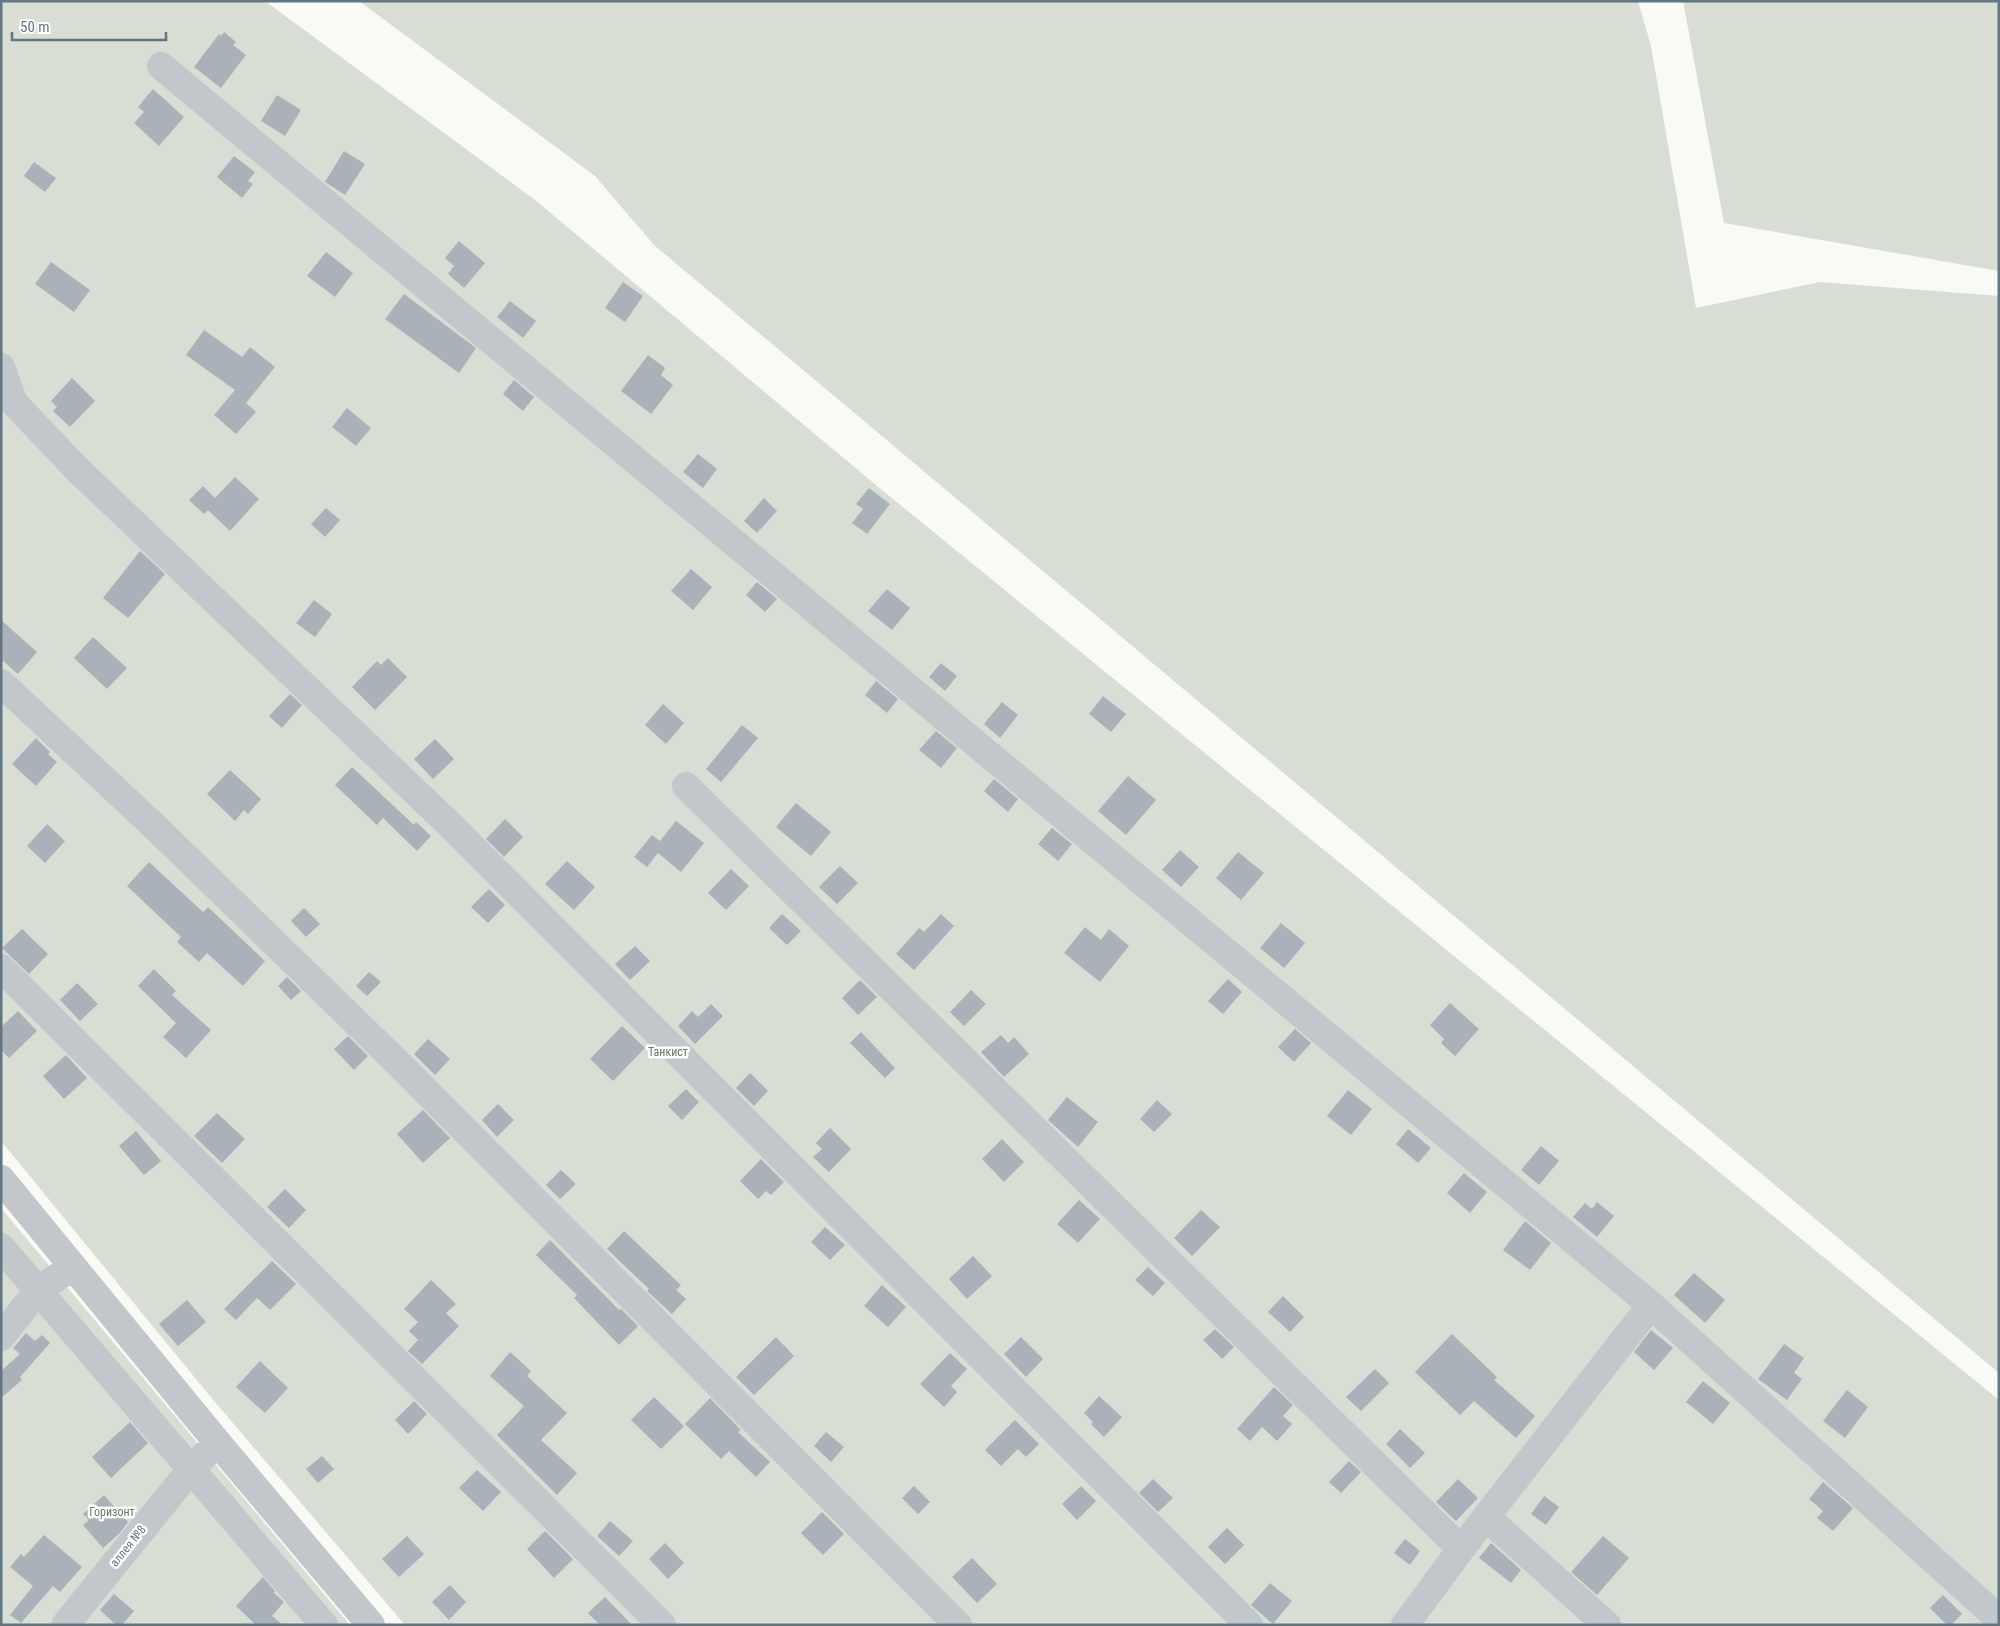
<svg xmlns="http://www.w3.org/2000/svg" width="2000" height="1626" font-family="'Roboto Condensed',sans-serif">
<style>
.green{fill:#d9ded5}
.building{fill:#a8b2b8}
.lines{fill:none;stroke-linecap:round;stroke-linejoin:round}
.minor{stroke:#c2c7cb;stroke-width:28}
.labels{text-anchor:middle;stroke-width:5;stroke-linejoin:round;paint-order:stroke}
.park-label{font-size:12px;fill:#667a62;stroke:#fff}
.street-label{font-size:12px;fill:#627583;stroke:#fff}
</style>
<rect width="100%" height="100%" fill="#f9f9f6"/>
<g class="green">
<path d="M1,1H265L535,200L882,490L1999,1400V1625H405L209,1395L1,1141Z"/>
<path d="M359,1H1638L1651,46L1696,308L1820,282L1999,296V1373L654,245L595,176Z"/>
<path d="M1683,1H1999V271L1724,223Z"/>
<path d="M1,1208L350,1625H1Z"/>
</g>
<g class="building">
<path d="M224,32L236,42L233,45L246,55L221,88L194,67L219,34L221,36Z"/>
<path d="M153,89L184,117L159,146L134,123L144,112L138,107Z"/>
<path d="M277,95L301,110L285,136L261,121Z"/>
<path d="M344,151L365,164L345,195L325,182Z"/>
<path d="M234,156L255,172L248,181L253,184L242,198L217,177Z"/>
<path d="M34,162L56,178L45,192L24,176Z"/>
<path d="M459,241L485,263L464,288L448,274L454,266L445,258Z"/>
<path d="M326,252L353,273L335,297L307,276Z"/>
<path d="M51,262L90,290L74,312L35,284Z"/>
<path d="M623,282L643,296L625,322L605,308Z"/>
<path d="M404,294L476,348L459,373L385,319Z"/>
<path d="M510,301L536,321L523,338L497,317Z"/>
<path d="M204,330L242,357L250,347L275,367L246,403L256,412L236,434L214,415L235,390L186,355Z"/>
<path d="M648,355L665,368L661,375L673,385L651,414L621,391Z"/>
<path d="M72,378L95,401L70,427L53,411L57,407L51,401Z"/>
<path d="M514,380L534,397L523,411L503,394Z"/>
<path d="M347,408L371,428L356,446L332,427Z"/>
<path d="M698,454L717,469L703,488L683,472Z"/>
<path d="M235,477L259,499L230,531L208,510L204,514L189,500L203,486L215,498Z"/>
<path d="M869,488L890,504L867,534L852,523L863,509L856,504Z"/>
<path d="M764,498L777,511L757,533L744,521Z"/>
<path d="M326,508L340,520L325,537L311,524Z"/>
<path d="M140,551L165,574L128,618L103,598Z"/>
<path d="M691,569L712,587L693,610L671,591Z"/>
<path d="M757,582L777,599L765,612L746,595Z"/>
<path d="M887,589L910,608L892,630L868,611Z"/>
<path d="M314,600L332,614L315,637L296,623Z"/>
<path d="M1,620L37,652L18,674L1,659Z"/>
<path d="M93,637L127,668L107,689L74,658Z"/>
<path d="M388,658L407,677L375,710L352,687L377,661L381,665Z"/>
<path d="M941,663L957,676L945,691L929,677Z"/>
<path d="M876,681L898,699L887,713L865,695Z"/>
<path d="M290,694L302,705L282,728L269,716Z"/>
<path d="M1103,696L1126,714L1111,732L1089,714Z"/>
<path d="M1002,702L1018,715L1000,738L984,724Z"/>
<path d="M663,704L684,723L666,744L645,725Z"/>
<path d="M742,725L758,738L721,782L706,769Z"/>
<path d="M936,731L957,748L941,768L919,750Z"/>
<path d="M36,738L50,752L48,754L57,762L36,786L12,764Z"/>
<path d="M435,739L454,759L433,779L414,759Z"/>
<path d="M352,767L414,825L416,822L431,836L417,851L383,818L377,825L335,785Z"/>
<path d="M230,770L261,799L248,814L244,810L235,821L207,794Z"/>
<path d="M1128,776L1156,800L1126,835L1098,811Z"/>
<path d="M994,779L1018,799L1008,812L984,791Z"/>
<path d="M796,803L831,832L811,856L776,827Z"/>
<path d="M505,819L523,837L504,857L486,839Z"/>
<path d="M676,821L704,843L681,872L658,853L647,867L634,857L652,835L660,841Z"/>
<path d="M47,824L65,841L45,863L27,846Z"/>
<path d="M1052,828L1072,844L1058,861L1038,844Z"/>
<path d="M1180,850L1199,867L1181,887L1162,870Z"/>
<path d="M1238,852L1264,873L1241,900L1216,878Z"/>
<path d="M567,861L595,887L574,910L545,884Z"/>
<path d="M149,862L203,912L208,907L265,961L243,986L207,953L199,962L177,942L181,937L127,886Z"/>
<path d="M840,866L858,883L837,904L819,887Z"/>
<path d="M731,869L749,886L726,910L708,893Z"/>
<path d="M489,889L505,905L488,923L471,907Z"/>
<path d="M304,908L320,924L306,937L291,921Z"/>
<path d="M782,914L801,931L787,945L769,928Z"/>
<path d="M941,914L954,926L914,970L896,954L919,928L924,932Z"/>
<path d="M1281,923L1305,943L1284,968L1260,948Z"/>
<path d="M1085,927L1101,940L1109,929L1129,946L1100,982L1064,953Z"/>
<path d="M22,929L48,954L29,974L2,948Z"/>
<path d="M635,946L650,961L630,980L615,964Z"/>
<path d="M154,969L176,991L172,995L211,1030L186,1058L163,1037L176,1023L138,986Z"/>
<path d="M369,972L381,982L367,996L356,986Z"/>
<path d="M287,977L301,991L291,1000L278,986Z"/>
<path d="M1228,979L1242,992L1223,1014L1208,1001Z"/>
<path d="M860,980L877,997L858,1015L842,998Z"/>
<path d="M77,983L98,1004L80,1021L60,1000Z"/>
<path d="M971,990L986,1004L964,1026L950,1012Z"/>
<path d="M1450,1003L1479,1029L1455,1056L1441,1043L1444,1039L1430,1025Z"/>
<path d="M711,1004L723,1016L695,1044L678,1026L692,1011L698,1017Z"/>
<path d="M18,1011L37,1031L9,1058L1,1050V1027Z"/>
<path d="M622,1026L645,1048L613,1081L590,1059Z"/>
<path d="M1295,1029L1311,1043L1294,1062L1278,1047Z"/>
<path d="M861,1032L895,1068L885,1078L850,1043Z"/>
<path d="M1001,1035L1008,1043L1014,1037L1029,1054L1004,1077L981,1052Z"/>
<path d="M348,1036L368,1056L354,1070L334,1049Z"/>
<path d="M428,1039L450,1059L435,1075L414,1054Z"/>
<path d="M66,1055L87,1078L64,1099L43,1076Z"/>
<path d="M750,1073L768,1091L754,1106L736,1088Z"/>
<path d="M686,1089L699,1102L682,1120L668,1106Z"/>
<path d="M1348,1090L1372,1109L1351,1135L1327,1116Z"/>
<path d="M1067,1097L1098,1122L1078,1147L1048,1120Z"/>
<path d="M1157,1100L1172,1114L1154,1132L1140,1119Z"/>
<path d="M498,1104L514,1120L497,1137L482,1120Z"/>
<path d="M423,1110L450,1138L423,1163L397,1134Z"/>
<path d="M217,1113L245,1139L222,1163L194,1136Z"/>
<path d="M830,1128L851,1149L829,1172L813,1157L822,1149L816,1143Z"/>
<path d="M1408,1129L1431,1148L1418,1163L1396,1144Z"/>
<path d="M136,1131L161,1161L144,1175L119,1146Z"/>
<path d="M1002,1139L1024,1162L1004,1182L982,1159Z"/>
<path d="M1541,1146L1559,1161L1539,1185L1521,1170Z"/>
<path d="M761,1159L784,1182L771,1195L766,1191L758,1199L740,1181Z"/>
<path d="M561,1170L576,1184L560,1199L546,1185Z"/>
<path d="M1464,1173L1487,1192L1470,1213L1447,1193Z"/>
<path d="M285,1189L306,1210L289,1228L267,1207Z"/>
<path d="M1079,1200L1100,1219L1078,1243L1057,1224Z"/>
<path d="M1597,1202L1614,1216L1597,1237L1573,1217L1585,1203L1592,1209Z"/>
<path d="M1201,1210L1220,1227L1192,1256L1174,1238Z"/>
<path d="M1525,1221L1551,1243L1530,1270L1503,1250Z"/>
<path d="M825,1227L845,1245L830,1260L811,1242Z"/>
<path d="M624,1231L681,1285L676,1290L686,1299L672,1314L647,1291L649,1289L607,1249Z"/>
<path d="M550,1240L619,1310L621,1309L638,1326L619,1345L574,1298L577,1295L536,1255Z"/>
<path d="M973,1256L992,1276L967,1299L949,1279Z"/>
<path d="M272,1261L296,1284L270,1310L257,1298L236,1320L224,1309Z"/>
<path d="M1148,1267L1165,1283L1153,1296L1135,1280Z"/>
<path d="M1694,1273L1725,1300L1705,1323L1674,1295Z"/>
<path d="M431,1280L456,1304L446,1313L459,1326L422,1364L408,1351L418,1340L409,1331L418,1322L404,1309Z"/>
<path d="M882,1285L906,1307L888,1327L864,1306Z"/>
<path d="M1283,1296L1304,1317L1290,1332L1268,1312Z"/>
<path d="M187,1300L206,1322L178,1346L159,1324Z"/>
<path d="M1215,1329L1234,1347L1222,1359L1203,1340Z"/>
<path d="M1651,1330L1673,1348L1654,1370L1634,1352Z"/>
<path d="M26,1333L35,1341L42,1335L50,1343L20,1377L22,1380L1,1398V1371L20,1354L13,1348Z"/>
<path d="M1452,1334L1497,1377L1494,1380L1535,1416L1516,1438L1474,1401L1460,1415L1415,1372Z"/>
<path d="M776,1337L794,1356L754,1395L736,1377Z"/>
<path d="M1021,1337L1043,1359L1026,1377L1004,1354Z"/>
<path d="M1784,1344L1804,1358L1794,1373L1802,1379L1787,1400L1758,1379Z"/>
<path d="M510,1352L531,1371L527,1376L567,1413L541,1440L577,1473L557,1495L497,1435L524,1406L490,1376Z"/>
<path d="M950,1353L967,1369L951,1386L957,1392L944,1407L920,1384Z"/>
<path d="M260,1361L288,1388L265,1413L236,1387Z"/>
<path d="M1375,1369L1389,1383L1361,1411L1346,1397Z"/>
<path d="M1703,1381L1730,1403L1713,1424L1686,1402Z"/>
<path d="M1274,1387L1293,1405L1283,1416L1292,1424L1277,1441L1262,1427L1250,1441L1237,1429Z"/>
<path d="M1847,1390L1868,1407L1845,1438L1823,1421Z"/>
<path d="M1099,1396L1122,1417L1104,1437L1091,1424L1093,1422L1084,1413Z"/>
<path d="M654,1397L684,1426L661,1449L631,1420Z"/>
<path d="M710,1398L741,1430L738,1432L770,1462L756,1477L729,1451L721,1459L685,1424Z"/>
<path d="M414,1401L427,1414L408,1434L395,1420Z"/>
<path d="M1015,1420L1039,1444L1026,1457L1018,1449L1001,1466L985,1450Z"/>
<path d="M130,1422L148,1443L111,1478L92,1457Z"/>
<path d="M1400,1429L1425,1453L1410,1468L1386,1444Z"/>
<path d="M826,1432L844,1447L831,1462L814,1446Z"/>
<path d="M322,1456L334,1469L318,1483L306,1469Z"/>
<path d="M1349,1461L1361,1472L1341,1493L1329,1482Z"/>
<path d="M477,1470L501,1492L483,1511L459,1488Z"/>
<path d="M1153,1479L1173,1498L1158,1512L1139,1493Z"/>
<path d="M1458,1479L1478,1498L1456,1521L1436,1502Z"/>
<path d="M1823,1482L1853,1508L1833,1531L1817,1518L1823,1511L1809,1499Z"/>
<path d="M914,1486L930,1502L918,1514L902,1498Z"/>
<path d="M1081,1486L1096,1501L1077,1520L1062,1504Z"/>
<path d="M104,1495L128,1522L120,1533L103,1548L83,1525L89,1520L83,1514Z"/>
<path d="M1544,1496L1559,1507L1546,1525L1531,1514Z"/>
<path d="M822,1512L844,1534L823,1555L801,1533Z"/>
<path d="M610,1521L633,1541L619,1556L597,1536Z"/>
<path d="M1227,1528L1244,1545L1225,1564L1208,1547Z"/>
<path d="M545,1531L573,1559L554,1578L527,1549Z"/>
<path d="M44,1535L82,1567L60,1592L53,1586L21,1623L10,1615L33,1586L10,1567L21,1554L24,1557Z"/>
<path d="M407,1536L424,1554L399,1577L382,1559Z"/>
<path d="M1603,1536L1629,1558L1597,1595L1571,1572Z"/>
<path d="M1405,1539L1420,1551L1410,1565L1394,1553Z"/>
<path d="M665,1543L684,1563L668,1579L649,1559Z"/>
<path d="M1491,1543L1521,1570L1511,1583L1479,1558Z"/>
<path d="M972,1558L997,1584L977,1603L952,1577Z"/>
<path d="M263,1577L275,1591L274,1593L284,1602L272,1616L283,1625H256L236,1606Z"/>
<path d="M1270,1583L1292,1601L1273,1624L1251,1605Z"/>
<path d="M450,1585L466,1602L449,1620L432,1602Z"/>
<path d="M114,1594L134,1611L122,1625H116L100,1610Z"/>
<path d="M1943,1595L1962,1614L1951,1625H1947L1930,1608Z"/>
<path d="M605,1597L632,1625H600L588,1613Z"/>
</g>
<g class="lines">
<g class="minor">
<path d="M161,66L1651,1305L1999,1619"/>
<path d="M1,367L14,403L77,469L447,822L1249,1625"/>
<path d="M1,683L154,826L399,1064L958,1625"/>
<path d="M686,786L1461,1549"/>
<path d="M1,968L662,1625"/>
<path d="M1,1179L217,1442L371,1625"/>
<path d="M1,1247L324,1625"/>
<path d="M1,1337L39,1289L73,1267"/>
<path d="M1487,1518L1607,1625"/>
<path d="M65,1625L192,1468L204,1456"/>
<path d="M1405,1625L1461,1549L1651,1305"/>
</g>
</g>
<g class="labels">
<g class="park-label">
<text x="668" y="1056">Танкист</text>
<text x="112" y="1516">Горизонт</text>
</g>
<g class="street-label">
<text transform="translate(128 1546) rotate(-51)" y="4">аллея №8</text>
</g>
</g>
<rect width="2000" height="1626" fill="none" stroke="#627583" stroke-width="5"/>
<path d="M12 32v8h154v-8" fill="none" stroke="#627583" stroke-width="2.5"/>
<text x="20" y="32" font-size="15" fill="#627583" stroke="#ffffff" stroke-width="4" paint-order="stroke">50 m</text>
</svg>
